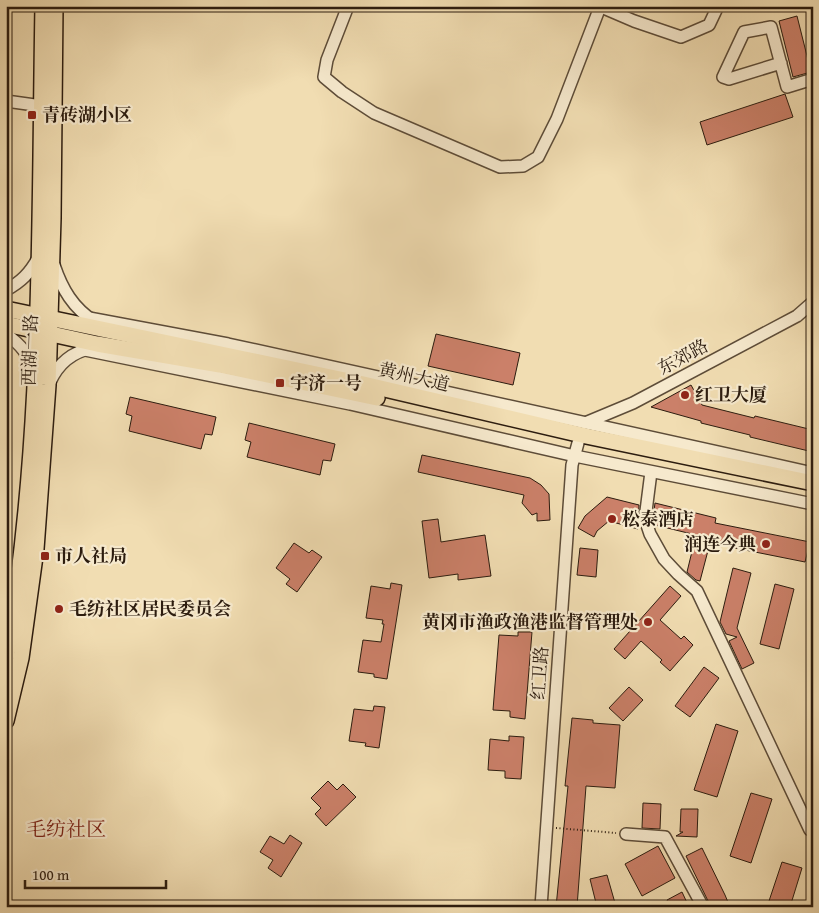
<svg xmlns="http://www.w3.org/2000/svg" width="819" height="913" font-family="'Gentium Book Plus','Noto Serif SC',serif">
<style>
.building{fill:#cb8069;stroke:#2c1c0f}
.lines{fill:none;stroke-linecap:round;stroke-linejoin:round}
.minor-casing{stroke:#5d4c38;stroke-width:14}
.major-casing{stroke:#2c1c0f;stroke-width:18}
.path{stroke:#2c1c0f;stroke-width:2;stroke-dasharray:1 2.5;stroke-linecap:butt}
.minor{stroke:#f6e9cd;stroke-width:11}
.major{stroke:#f1ddb2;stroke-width:15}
.poi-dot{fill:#8f2418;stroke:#f6e9cd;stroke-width:2}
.labels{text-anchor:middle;stroke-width:4.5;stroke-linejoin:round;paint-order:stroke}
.poi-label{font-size:18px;font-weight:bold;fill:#2c1c0f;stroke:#f6e9cd;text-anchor:start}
.street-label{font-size:18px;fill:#2c1c0f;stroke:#f6e9cd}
.quarter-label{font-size:20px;fill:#7a1f14;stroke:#f6e9cd}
</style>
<rect width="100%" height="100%" fill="#f1ddb2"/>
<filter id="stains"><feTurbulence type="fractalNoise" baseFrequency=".004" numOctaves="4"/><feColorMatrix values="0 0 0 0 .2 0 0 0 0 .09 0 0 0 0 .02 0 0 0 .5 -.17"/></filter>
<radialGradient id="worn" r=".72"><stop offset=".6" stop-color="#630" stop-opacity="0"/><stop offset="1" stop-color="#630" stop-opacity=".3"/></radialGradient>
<g class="building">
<path d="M797,16L811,72L793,77L779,21Z"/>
<path d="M785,94L793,117L707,145L700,122Z"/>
<path d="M436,334L520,353L513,385L428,366Z"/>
<path d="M691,385L702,405L754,418L755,416L813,430V452L750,437V435L701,423V421L651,407Z"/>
<path d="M130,397L216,417L212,435L205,434L201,449L129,431L132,416L126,414Z"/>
<path d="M249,423L335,444L331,461L323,460L320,475L247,457L251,442L245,440Z"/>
<path d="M422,455L530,478L541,485L549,494L550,520L537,521V513L532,515L522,503L524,495L418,472Z"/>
<path d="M607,497L639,505L638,529L609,521L597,531L594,537L578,528L585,516Z"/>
<path d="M655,503L716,518L715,523L810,542L805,562L710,543L700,581L696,580L687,572L696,535L655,525L653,518Z"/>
<path d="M438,519L441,542L485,535L491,576L458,580V574L429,578L422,521Z"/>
<path d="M294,543L309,553L312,550L322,557L297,592L286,584L290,579L276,568Z"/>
<path d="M580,548L598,550L596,577L577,575Z"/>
<path d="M733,568L751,573L737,628L754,663L742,669L729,641L737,637L726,634L720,622Z"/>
<path d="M391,583L402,585L387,679L374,677V674L358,672L363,640L381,642L384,624H382L383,620L366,618L371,586L390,589Z"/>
<path d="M775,584L794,589L779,649L760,644Z"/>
<path d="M670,586L681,596L660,620L681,639L684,636L693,645L670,671L660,662L662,660L641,641L625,659L614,649Z"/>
<path d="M518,632H532L525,719L510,717V711L493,710L499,635L518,636Z"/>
<path d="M704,667L719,678L690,717L675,706Z"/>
<path d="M629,687L643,700L623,721L609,708Z"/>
<path d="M374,706L385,707L379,748L365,746L366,743L349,741L354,709L373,711Z"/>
<path d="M572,718L593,720V723L620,725L615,788L586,786L577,907H556L568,786H565Z"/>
<path d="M716,724L738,731L717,797L694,790Z"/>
<path d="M509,736L524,737L521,779L505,778V771L488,770L490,739L509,741Z"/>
<path d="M328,781L337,790L343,784L356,797L326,826L315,814L321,808L311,798Z"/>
<path d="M751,793L772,799L751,863L730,856Z"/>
<path d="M643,803L661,804L660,829L642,828Z"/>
<path d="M681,809H698L697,837L676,836L683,832H680Z"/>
<path d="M290,835L302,843L281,877L268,868L273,860L260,852L270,836L284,844Z"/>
<path d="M658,846L675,878L642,896L625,864Z"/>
<path d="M702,848L725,895L730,907H711L686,856Z"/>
<path d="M782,862L802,868L790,907H767Z"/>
<path d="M607,875L615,903L597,907L590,879Z"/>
<path d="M682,892L689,907H670L667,900Z"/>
</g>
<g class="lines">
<g class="minor-casing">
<g id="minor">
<path d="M348,6L327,60L324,77L342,92L374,113L500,167L523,166L538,157L557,119L600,7"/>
<path d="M599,6L634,21L681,37L709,25L718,6"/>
<path d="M781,63L729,79L723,77L744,32L771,27L787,87L813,79"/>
<path d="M6,101L42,106"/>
<path d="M54,265C62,289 73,308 95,322"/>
<path d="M6,290C21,282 30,273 38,258"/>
<path d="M89,318L228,344L813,473"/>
<path d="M6,334C22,346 28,353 33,372"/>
<path d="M85,350L350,404L575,456L813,504"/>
<path d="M50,382C58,364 72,352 92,348"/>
<path d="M585,423L633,403L797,316L813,302"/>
<path d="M651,472L645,519L650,534L664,559L678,574L697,591L810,830"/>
<path d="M626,834L665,837L703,907"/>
<path d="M541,907L572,465L578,443"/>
</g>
</g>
<g class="major-casing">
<g id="major">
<path d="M6,309L359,383L586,436L813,483"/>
<path d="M6,324L97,344L220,365L377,398"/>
<path d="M6,660C44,445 39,224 43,6"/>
<path d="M6,721L21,658L36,549L48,385L53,218L55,6"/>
</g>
</g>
<path class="path" d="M556,828L616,833"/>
<use href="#minor" class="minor"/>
<use href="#major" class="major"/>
</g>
<g class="poi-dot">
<rect x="27" y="110" width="10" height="10" rx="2.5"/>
<rect x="275" y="378" width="10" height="10" rx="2.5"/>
<circle cx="685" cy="395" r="5"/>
<circle cx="612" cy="519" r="5"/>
<circle cx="766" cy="544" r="5"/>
<rect x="40" y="551" width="10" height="10" rx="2.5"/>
<circle cx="59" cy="609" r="5"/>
<circle cx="648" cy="622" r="5"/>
</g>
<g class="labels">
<g class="poi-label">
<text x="42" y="121">青砖湖小区</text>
<text x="290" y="389">宇济一号</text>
<text x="695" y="401">红卫大厦</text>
<text x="622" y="525">松泰酒店</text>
<text x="756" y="550" text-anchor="end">润连今典</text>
<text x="55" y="562">市人社局</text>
<text x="69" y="615">毛纺社区居民委员会</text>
<text x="638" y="628" text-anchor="end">黄冈市渔政渔港监督管理处</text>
</g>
<g class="street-label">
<text transform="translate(30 350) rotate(-88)" y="6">西湖一路</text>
<text transform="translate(683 357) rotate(-28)" y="6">东郊路</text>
<text transform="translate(414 377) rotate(13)" y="6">黄州大道</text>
<text transform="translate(540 673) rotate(-86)" y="6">红卫路</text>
</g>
<g class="quarter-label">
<text x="66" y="836">毛纺社区</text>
</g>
</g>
<rect width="819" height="913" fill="none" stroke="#f1ddb2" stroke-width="25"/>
<rect x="8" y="8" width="804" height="898" fill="none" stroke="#2c1c0f" stroke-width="2.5"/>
<rect x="12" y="12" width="794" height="888" fill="none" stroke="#2c1c0f"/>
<path d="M25 880v8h141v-8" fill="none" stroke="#2c1c0f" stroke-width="2.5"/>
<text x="32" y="880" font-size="15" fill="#2c1c0f" stroke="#f6e9cd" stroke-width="4" paint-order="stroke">100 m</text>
<rect width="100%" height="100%" filter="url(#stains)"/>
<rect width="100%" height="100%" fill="url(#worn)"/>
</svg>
